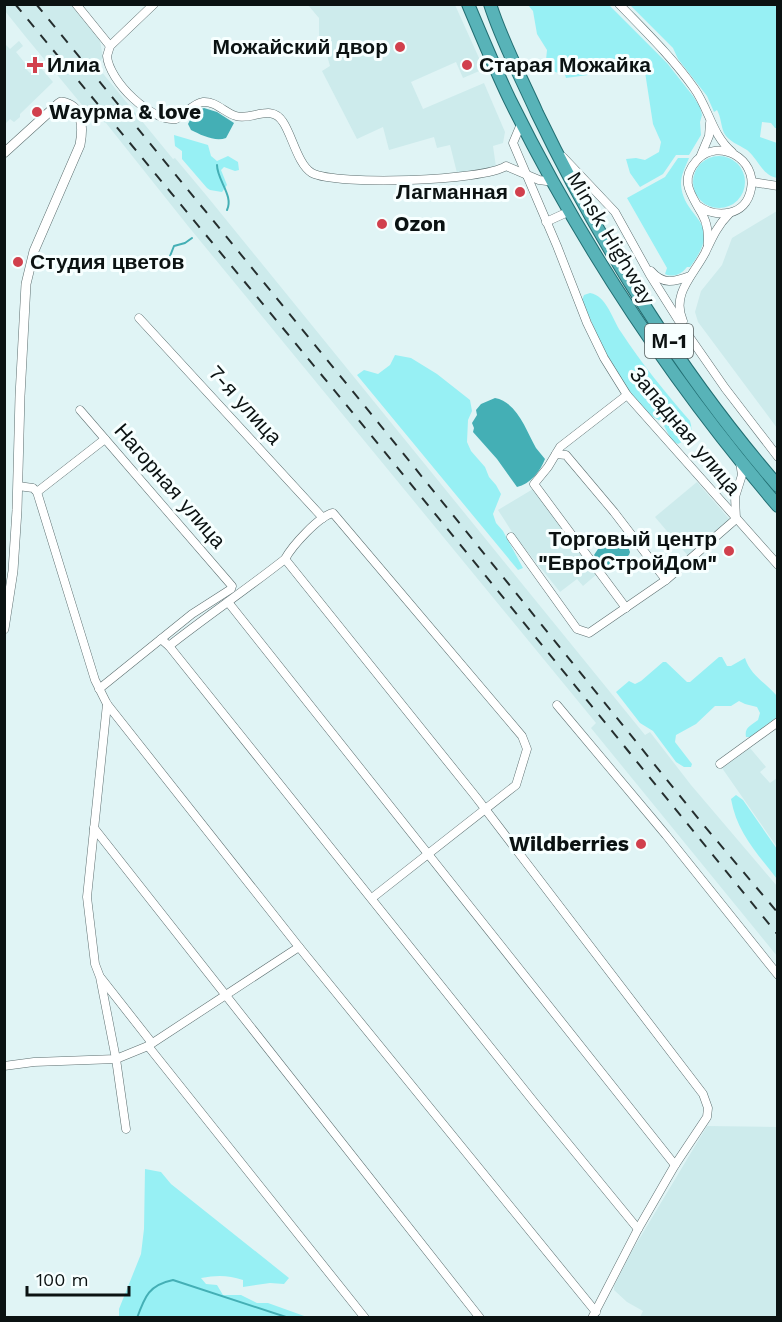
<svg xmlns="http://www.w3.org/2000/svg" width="782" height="1322" font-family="'Work Sans',sans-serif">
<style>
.built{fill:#cdebec}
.green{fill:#97f0f4}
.water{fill:#44afb5}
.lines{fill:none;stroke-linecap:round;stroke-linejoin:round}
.stream{stroke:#44afb5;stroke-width:2}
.minor-casing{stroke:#5d6f70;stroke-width:9}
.tertiary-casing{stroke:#5d6f70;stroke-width:10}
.trunk-casing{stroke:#226e72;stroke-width:14}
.minor{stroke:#fff;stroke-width:8}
.tertiary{stroke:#fff;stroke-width:9}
.trunk{stroke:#58b3b8;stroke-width:12}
.rail{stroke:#252e2e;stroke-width:2;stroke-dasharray:10 10;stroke-linecap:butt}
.poi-dot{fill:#d1404d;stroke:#f7ffff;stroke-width:2}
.labels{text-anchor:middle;stroke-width:6;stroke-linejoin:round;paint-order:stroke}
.shield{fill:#f7ffff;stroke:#525959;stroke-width:1.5}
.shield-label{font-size:20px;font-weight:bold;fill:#0b1212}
.poi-label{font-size:21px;font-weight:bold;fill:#0b1212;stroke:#f7ffff;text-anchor:start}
.street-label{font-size:21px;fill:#0b1212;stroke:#f7ffff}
</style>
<rect width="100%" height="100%" fill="#e0f4f5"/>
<g class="built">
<path d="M5,4L71,5L100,41L103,58L96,65L173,159L175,158L206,195L645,735L650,732L691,785L777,886V956L591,728L596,723L188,226L106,123L92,117L25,36L5,11Z"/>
<path d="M308,5H455L484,69L463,78L456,62L411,82L423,109L484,83L505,132L503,143L493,146L496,167L457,173L450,145L437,148L434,137L389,150L383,127L357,139L322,71L330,66L325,48L319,41V18Z"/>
<path d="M19,41L23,46L16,52L28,67L26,69L30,73L39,66L53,82L20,114V117L14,122L10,119L5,124V44L10,49Z"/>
<path d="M777,211V428L698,322L695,312L701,291L722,265L732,238Z"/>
<path d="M697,482L731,521L689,557L655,517Z"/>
<path d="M533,489L597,574L583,586L577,579L560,592L514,535L498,510Z"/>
<path d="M750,748L766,767L760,772L770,783L777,778V847L722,768Z"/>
<path d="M707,1126L777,1127V1317H640L643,1311L627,1302L614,1290V1286L632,1251Z"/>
</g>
<g class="green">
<path d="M528,5H609L667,63L693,96L700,107L702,115L700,122L701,135L689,155H676L663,174L640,187L630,173L626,159L636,158L645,160L659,152L661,142L653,124L643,59L588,75L566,78L565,75L552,71L546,60L547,50L537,34L533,11Z"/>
<path d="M630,5H777V128H775L771,123L762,122L760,137L777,143V178C761,174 759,160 747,150C739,145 728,141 724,133C721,126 721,117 717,110L714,112L707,96L678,59L673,48Z"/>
<path d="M174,135L208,145L211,156L217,161L228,156L238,162L239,170L235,171L224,167L221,170L227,185L222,192L210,190L207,188L182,159V151L175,146Z"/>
<circle cx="719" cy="182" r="26"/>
<path d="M678,158H689C686,166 681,174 681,184C683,221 726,219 690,267H687C682,274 673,278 665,274L667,268L627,198L665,177Z"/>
<path d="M590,293C607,296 612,319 621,332C641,363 666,393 690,421C694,433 689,439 678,444L672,441L662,422L646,413L628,392L606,355L582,300L584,295Z"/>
<path d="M395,355L411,358L437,374L470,400L472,411L468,420L467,442L471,451L485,467L489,477L496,485L501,494L493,514L496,523L503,531L523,568L518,570L357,375L364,370L378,374L390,365Z"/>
<path d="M719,657H722L727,666H731L745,658C751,676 765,682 777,696L776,707L777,717L750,737H746C744,727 752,725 758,720L760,713L757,707L745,704L739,701L731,706H715L696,724L676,735L675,742L692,764L691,767H684L676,762L653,731L640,723L616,692L629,681L635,684L641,681L663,662H666L687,682H690Z"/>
<path d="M736,795L743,800L777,849V879C757,853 737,833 731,799Z"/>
<path d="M145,1169L161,1172L171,1184L289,1278L284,1284L270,1283L243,1287V1280C228,1275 217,1275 201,1278L206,1284L217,1285L223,1295H241L257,1303H268L307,1317H119V1309L141,1254L144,1229Z"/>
</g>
<g class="water">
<path d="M204,108L217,112L234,123L226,138C215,142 201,135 191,130L188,124C192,116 196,110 204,108Z"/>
<path d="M495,398C517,402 526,430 536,448C539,452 542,455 545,459C540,472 530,484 517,487L497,459L473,432L474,428L472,423L477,415L476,410L481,404Z"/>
<path d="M618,538H621L626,542L630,552L629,555L612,568L606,570L594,555L598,549Z"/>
</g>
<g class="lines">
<g class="stream">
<path d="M217,165C217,180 234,196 227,210"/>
<path d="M170,256L174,246L185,243L192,238"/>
<path d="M137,1318C145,1296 149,1285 173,1280L289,1318"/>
</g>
<g class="minor-casing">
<g id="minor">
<path d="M76,4L110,46"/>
<path d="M154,4L110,46L107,56C109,81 151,122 176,119C185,115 193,103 203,102C216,101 225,113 236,116C252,121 271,103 283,122C292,135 298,165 312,173C337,186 484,181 506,166L539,180L554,182"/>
<path d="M619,4C645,31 672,57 694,88C709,109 712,135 732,152"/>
<path d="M521,124L513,143L557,246L587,323L604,358L627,395L778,565"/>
<path d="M701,155L709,136L710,123"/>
<path d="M563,157L615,212L650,275L684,329L725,388L778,457"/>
<path d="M752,182L778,186"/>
<path d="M697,205C716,219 746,217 751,189C757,159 719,137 697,160C678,181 692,195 702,214C708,224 708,234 708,245"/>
<path d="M546,222L570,211"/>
<path d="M651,271C663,285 674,282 690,276"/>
<path d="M139,318L323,518"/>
<path d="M683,321C671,294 693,276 705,253C712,238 717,226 729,214"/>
<path d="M80,410L232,586L231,589L192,614L99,689"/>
<path d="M556,454L566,455L614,512L666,580"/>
<path d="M18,486L33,488L37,492L95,680L107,704L299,947L596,1312"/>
<path d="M37,492L105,439"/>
<path d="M736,519L735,497L742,475L740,462"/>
<path d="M511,537L577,629L589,633L666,580L736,519"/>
<path d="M285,559L476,797L703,1094L708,1108L707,1117L675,1165L638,1229L592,1318"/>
<path d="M228,602L675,1165"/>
<path d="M626,608L534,484L548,467L560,447L627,395"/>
<path d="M161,639L169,646C207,616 247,589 285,559C292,546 319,516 333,513L522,736L527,749L516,785L372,898"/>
<path d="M169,646L534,1102L638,1229"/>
<path d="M107,704L87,897L95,964L100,977L116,1059L126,1129"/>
<path d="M557,705L666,835L778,975"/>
<path d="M720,764L778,722"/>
<path d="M94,828L480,1318"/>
<path d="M101,978L152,1043"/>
<path d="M148,1046L365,1318"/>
<path d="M4,1066L34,1062L116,1059L148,1046L299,947"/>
</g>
</g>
<g class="tertiary-casing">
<path id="tertiary" d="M4,153L58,104L61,102C84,105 83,129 80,145L34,251L26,284L20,396L17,510L13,571L4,629"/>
</g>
<g class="trunk-casing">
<g id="trunk">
<path d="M468,4C482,37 495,69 510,100C582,246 673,383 778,506"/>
<path d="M490,4C502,42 521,77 537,113C599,242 684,378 778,486"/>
</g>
</g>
<use href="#minor" class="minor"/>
<use href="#tertiary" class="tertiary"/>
<use href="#trunk" class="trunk"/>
<g class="rail">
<path d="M15,4L353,413L778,935"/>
<path d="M36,4L364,405L701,822L778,913"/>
</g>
</g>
<g class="poi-dot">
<circle cx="400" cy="47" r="6"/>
<path d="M32 56h6v6h6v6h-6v6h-6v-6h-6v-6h6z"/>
<circle cx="467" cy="65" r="6"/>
<circle cx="37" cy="112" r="6"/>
<circle cx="520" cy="192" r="6"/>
<circle cx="382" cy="224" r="6"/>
<circle cx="18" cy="262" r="6"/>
<circle cx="729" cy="551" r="6"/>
<circle cx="641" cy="844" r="6"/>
</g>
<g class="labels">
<rect class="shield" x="645" y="324" width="48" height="34" rx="4.5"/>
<g class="shield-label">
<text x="669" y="348">М-1</text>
</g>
<g class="poi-label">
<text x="388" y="54" text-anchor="end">Можайский двор</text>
<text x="47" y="72">Илиа</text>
<text x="479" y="72">Старая Можайка</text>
<text x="49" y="119">Wаурма &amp; love</text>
<text x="508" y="199" text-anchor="end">Лагманная</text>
<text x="394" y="231">Ozon</text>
<text x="30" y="269">Студия цветов</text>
<text x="717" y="546" text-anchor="end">Торговый центр<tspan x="717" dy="24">"ЕвроСтройДом"</tspan></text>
<text x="629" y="851" text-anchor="end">Wildberries</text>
</g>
<g class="street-label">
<text transform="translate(611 238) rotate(59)" y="7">Minsk Highway</text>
<text transform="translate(245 405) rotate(48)" y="7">7-я улица</text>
<text transform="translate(685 431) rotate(50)" y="7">Западная улица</text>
<text transform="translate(170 486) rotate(49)" y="7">Нагорная улица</text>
</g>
</g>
<rect width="782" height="1322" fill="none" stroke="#0b1212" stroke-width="12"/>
<path d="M27 1286v9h102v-9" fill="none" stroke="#0b1212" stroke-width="3"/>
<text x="36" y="1286" font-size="18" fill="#0b1212" stroke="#f7ffff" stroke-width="4.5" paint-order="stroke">100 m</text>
</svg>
